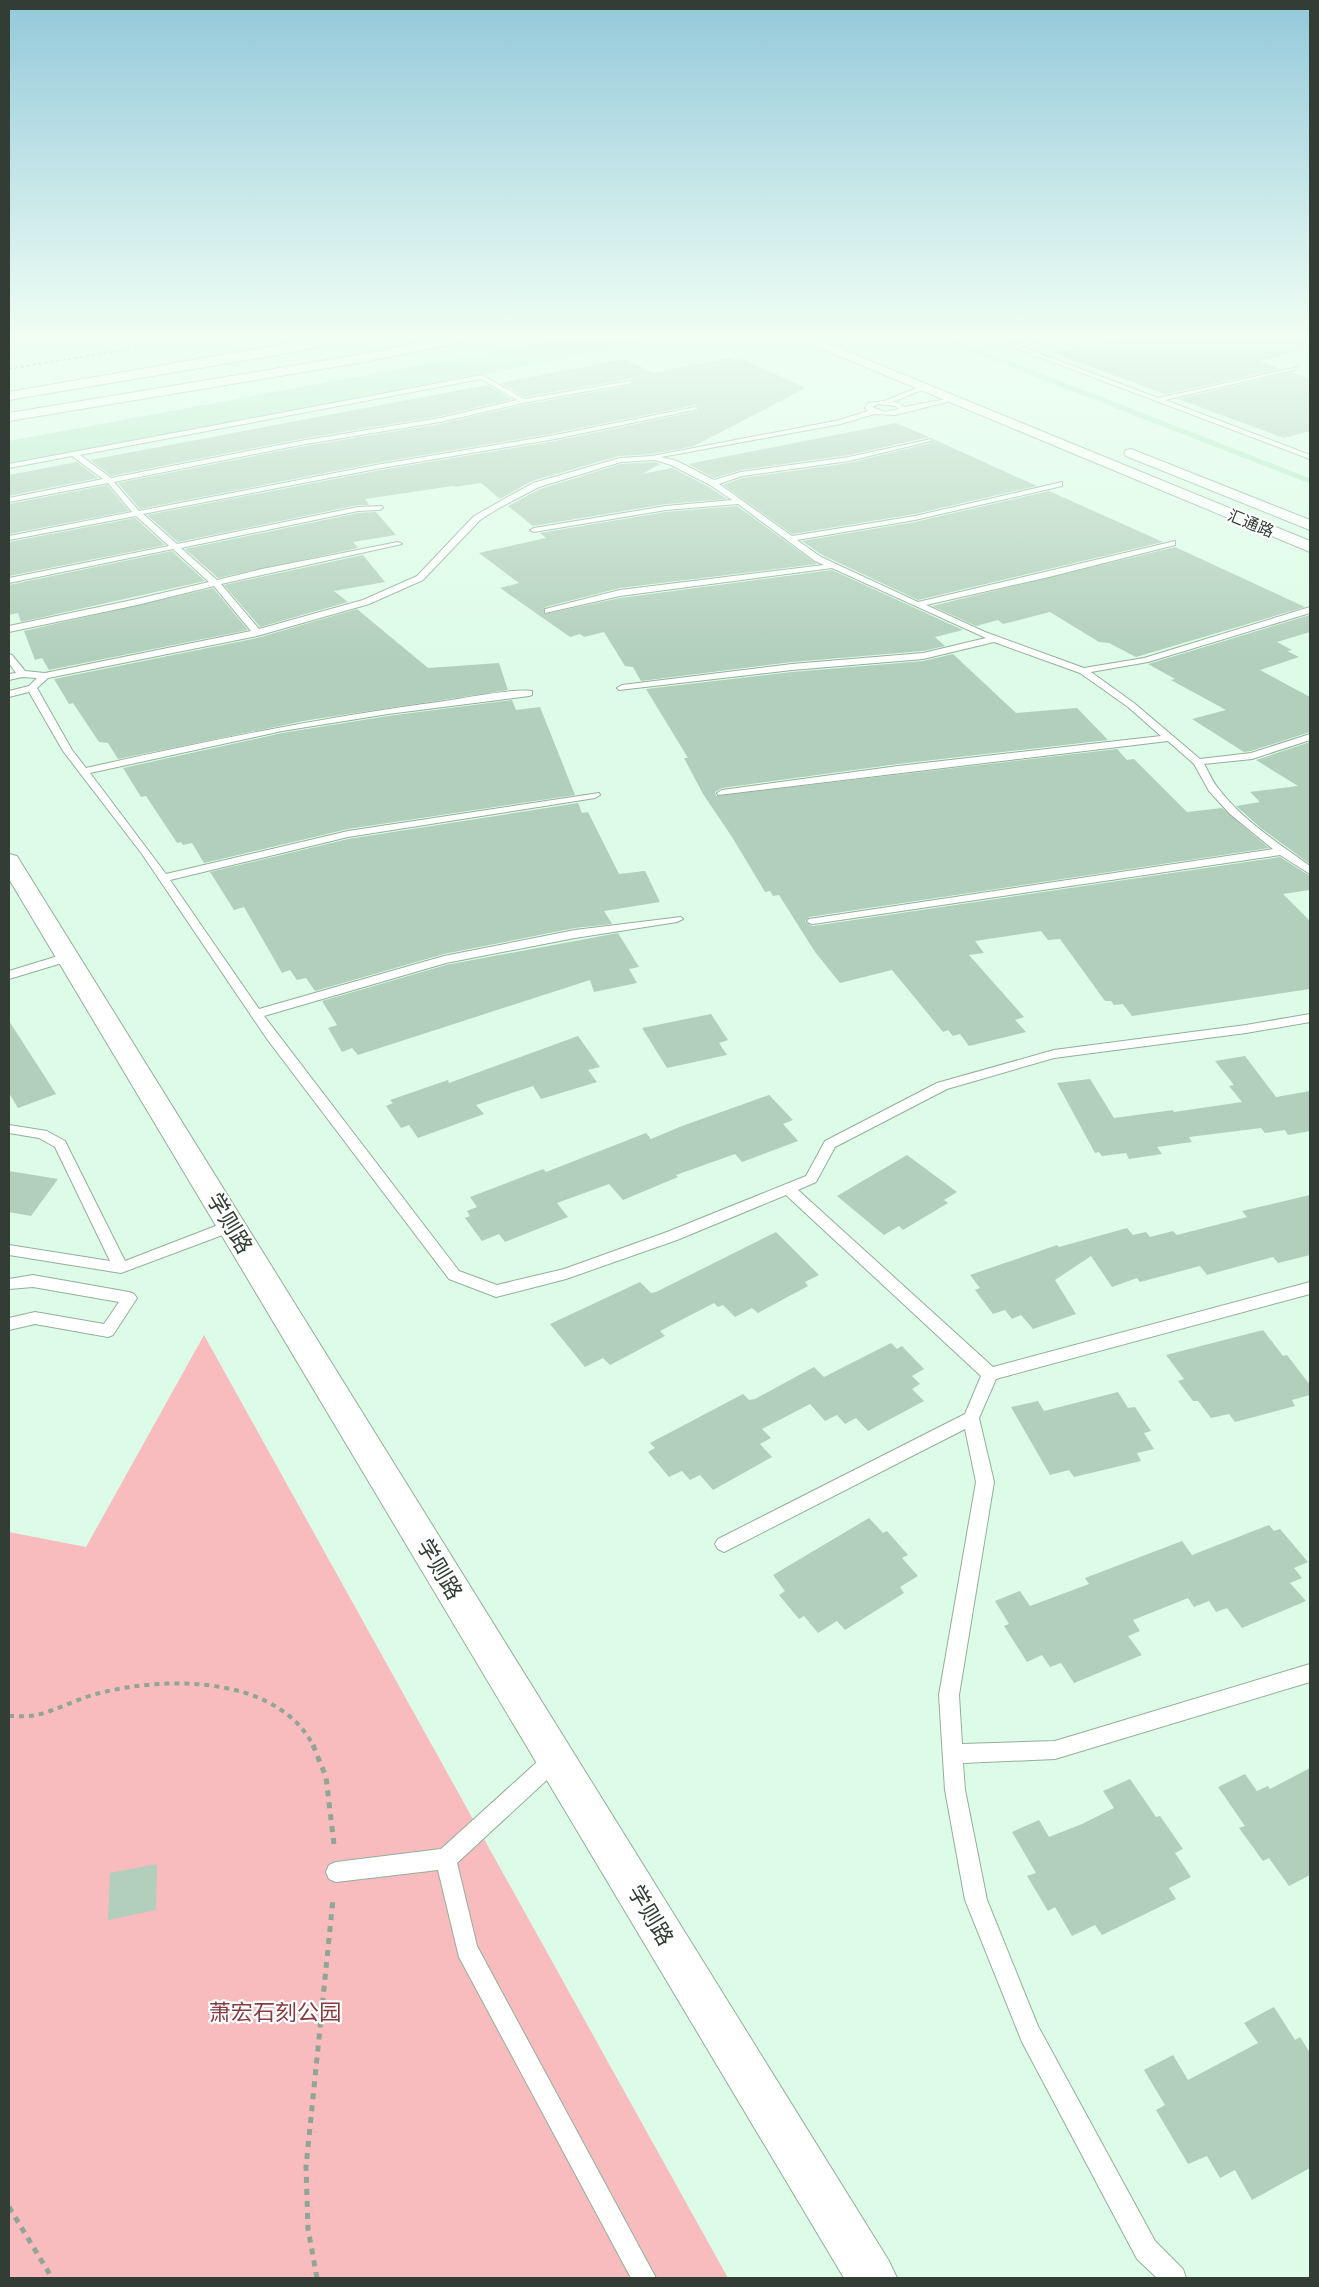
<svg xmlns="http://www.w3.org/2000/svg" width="1319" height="2287" font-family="Commissioner,'Noto Sans SC',sans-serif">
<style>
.green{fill:#f8bcbe}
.water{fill:#b3e9c5}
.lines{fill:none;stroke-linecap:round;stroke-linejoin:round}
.stream{stroke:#b3e9c5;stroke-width:5}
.building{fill:#b1cfba}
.lane-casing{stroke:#93af9c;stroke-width:2}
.street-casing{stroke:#93af9c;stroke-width:2}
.primary-casing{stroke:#93af9c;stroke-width:2}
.path-far1{stroke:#8fa596;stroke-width:4;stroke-dasharray:5 5;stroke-linecap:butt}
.path{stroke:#8fa596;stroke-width:5;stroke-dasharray:6 6;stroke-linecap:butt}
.lane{fill:#fff;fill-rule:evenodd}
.street{fill:#fff;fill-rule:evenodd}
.primary{fill:#fff;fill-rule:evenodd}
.rail{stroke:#8ba193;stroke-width:2;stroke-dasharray:3 3;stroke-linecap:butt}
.labels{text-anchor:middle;stroke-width:4.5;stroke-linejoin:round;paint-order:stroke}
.far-street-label{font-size:16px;fill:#313d35;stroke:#fff}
.near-street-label{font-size:22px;fill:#313d35;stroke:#fff}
.near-park-label{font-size:22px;fill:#863a42;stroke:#fff}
</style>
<rect width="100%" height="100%" fill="#ddfce7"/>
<path class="green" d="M204,1335L728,2278H9V1532L86,1547Z"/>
<path class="water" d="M567,338H667L269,417L9,463V441Z"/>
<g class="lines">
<path class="stream" d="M943,338L1310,481"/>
</g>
<g class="building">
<path d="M1125,338H1305L1306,349L1259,361L1281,369L1165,394L1053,353Z"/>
<path d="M730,358L735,360L742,359L806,388L694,446L652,454L619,456L532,481L500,499L481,483L454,487L453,486L365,499L369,505H358L178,542L147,515L376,471L555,441L699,411L701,409L696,405L555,433L376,463L140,509L118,483L300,447L440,424L523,405L633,385L635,383L630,379L524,397L500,383L625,359L653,373Z"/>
<path d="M1292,372L1310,379V431L1284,438L1178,399Z"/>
<path d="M487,385L512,399L440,416L300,439L111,476L90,460Z"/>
<path d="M896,423L929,437L849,455L741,470L714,478L688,464Z"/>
<path d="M933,439L1037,486L915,514L792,534L723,485L742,478L849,463L931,443Z"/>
<path d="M77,462L98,478L9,496V475Z"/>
<path d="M655,462L660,464L642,474L672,468L709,487L727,499L666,504L533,526L508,506L540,489L621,464Z"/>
<path d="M107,485L129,511L9,534V504Z"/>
<path d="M1049,491L1163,542L918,600L822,555L802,541L915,522Z"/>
<path d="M737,506L817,564L620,588L545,607L544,614L620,598L832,570L963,630L935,637L945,646L923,651L792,662L641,681L633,667L625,666L604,632L584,637L580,634L570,637L500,588L519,583L479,553L546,538L540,533L666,512Z"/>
<path d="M376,512L396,535L353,542L358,548L218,578L185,549L358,513Z"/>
<path d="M135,518L165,545L9,576V542Z"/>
<path d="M1175,547L1305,607L1136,657L1109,643L1099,642L1050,612L1003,624L998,620L976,626L932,606Z"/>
<path d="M172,551L205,581L21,622L18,613L9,615V585Z"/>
<path d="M363,555L385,582L334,591L348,602L260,627L224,585Z"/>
<path d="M213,588L248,630L49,670L42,658L35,660L24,631Z"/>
<path d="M357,609L428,668L499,663L508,690L309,720L118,759L108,743L99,742L73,703L69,704L54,679L257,638Z"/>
<path d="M1310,615V632L1277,642L1292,650L1287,651L1299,657L1260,670L1310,697V732L1251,751L1244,752L1192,719L1226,710L1171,680L1175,679L1148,664Z"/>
<path d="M953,654L1016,713L1077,708L1108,740L898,764L722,788L715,792L716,796L1117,749L1127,760L1134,759L1187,812L1222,808L1269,848L809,917L805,921L808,924L813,926L1280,857L1310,876V890L1283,894L1310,921V989L1132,1016L1123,1004L1114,1005L1111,1001H1105L1060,939L1048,940L1041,931L975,941L984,953L969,955L1024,1017L1015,1020L1026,1032L969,1046L960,1034L953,1036L948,1030L943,1032L892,970L840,983L815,952L779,895L773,896L770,891L765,892L732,837L703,794L684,758H688L646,689L792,672L923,661Z"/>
<path d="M512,700L516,710L540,707L575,795L348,829L204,863L192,843L183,845L181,842L177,843L146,796L141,797L123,768L282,733L388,716Z"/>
<path d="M1310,742V864L1262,829L1236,806L1260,802L1250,792L1298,786L1256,760Z"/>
<path d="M578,803L582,813L588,812L619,874L645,871L660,902L604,911L612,924L575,928L444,954L315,991L306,978L297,980L290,970L282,973L244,907L234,910L210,872L348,839Z"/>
<path d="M618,933L639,967L629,969L637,983L594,992L590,980L358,1055L352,1048L342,1052L328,1028L337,1025L322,1001L446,965Z"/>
<path d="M711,1014L728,1040L719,1043L727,1055L667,1068L642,1028Z"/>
<path d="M9,1021L56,1094L18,1108L9,1093Z"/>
<path d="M578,1036L600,1067L588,1070L597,1082L541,1099L533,1086L476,1105L484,1114L418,1138L409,1125L401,1128L386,1106L393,1103L390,1100L448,1080L449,1083Z"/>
<path d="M1245,1056L1276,1097L1310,1091V1131L1288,1135L1285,1130L1265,1133L1261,1128L1189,1137L1192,1142L1157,1147L1162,1154L1129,1159L1126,1153L1102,1156L1099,1152L1095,1153L1057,1083L1090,1079L1114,1118L1173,1110L1174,1112L1242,1102L1229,1086L1234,1085L1215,1061Z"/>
<path d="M769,1095L793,1120L783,1124L798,1141L742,1162L735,1154L676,1175L678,1177L623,1200L609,1184L557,1203L568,1217L505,1242L499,1234L482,1241L465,1218L470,1216L467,1211L477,1207L470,1197L543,1169L546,1172L646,1133L651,1139L682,1126Z"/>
<path d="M907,1155L957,1192L944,1200L948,1203L903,1230L899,1226L884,1235L837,1196Z"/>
<path d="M9,1171L58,1179L31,1216L9,1212Z"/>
<path d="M1310,1195V1255L1278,1263L1273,1257L1207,1275L1200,1266L1140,1282L1137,1278L1112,1287L1091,1256L1055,1280L1076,1314L1033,1329L1021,1315L1012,1319L1005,1310L993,1314L975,1290L980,1288L970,1275L1057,1245L1059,1247L1127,1228L1133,1235L1146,1232L1150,1237L1173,1231L1177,1235L1247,1217L1242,1211Z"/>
<path d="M776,1232L819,1275L805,1282L808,1286L758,1313L752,1308L735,1317L723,1305L718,1307L714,1303L660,1331L665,1336L610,1365L603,1358L585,1367L550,1324L640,1282L651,1293L656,1292Z"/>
<path d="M1263,1330L1283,1356L1287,1355L1310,1385V1395L1292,1400L1295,1406L1235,1422L1229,1414L1211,1418L1198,1401H1193L1178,1381L1184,1379L1166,1355Z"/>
<path d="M891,1343L897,1349L902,1346L924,1369L912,1376L920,1384L912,1389L924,1401L868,1431L856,1418L845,1424L837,1415L825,1421L810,1404L762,1429L771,1438L760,1444L772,1457L713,1490L700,1475L690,1480L682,1471L669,1477L648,1452L655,1448L650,1443L743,1394L749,1400L755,1399L814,1367L824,1377Z"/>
<path d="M1118,1392L1128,1408L1135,1407L1151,1431L1144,1433L1154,1449L1137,1453L1141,1461L1074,1477L1069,1470L1050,1475L1011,1407L1038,1401L1044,1411Z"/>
<path d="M869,1518L883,1533L887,1531L908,1555L902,1558L918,1576L900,1587L904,1593L845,1630L837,1621L818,1633L804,1616L799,1619L779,1595L785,1591L773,1575Z"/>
<path d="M1269,1525L1274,1531L1280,1529L1308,1562L1294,1568L1302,1578L1290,1583L1306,1601L1242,1628L1227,1608L1216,1612L1209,1601L1194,1607L1188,1598L1133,1620L1140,1631L1128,1636L1142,1655L1074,1683L1061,1663L1050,1667L1042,1655L1027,1662L1004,1626L1009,1624L995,1601L1020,1591L1030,1606L1089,1584L1085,1578L1182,1541L1192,1555Z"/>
<path d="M1310,1768V1875L1289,1886L1269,1858L1263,1861L1239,1828L1245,1826L1218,1787L1245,1774L1257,1791L1268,1786L1270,1789Z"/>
<path d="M1130,1779L1156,1817L1160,1816L1183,1849L1175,1853L1191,1877L1169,1888L1176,1899L1102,1935L1095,1925L1072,1936L1055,1907L1048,1911L1027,1876L1036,1873L1012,1832L1039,1820L1049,1837L1082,1824L1114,1808L1103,1791Z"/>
<path d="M157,1864L156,1910L108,1920L110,1873Z"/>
<path d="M1274,2007L1295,2040L1300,2037L1310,2053V2168L1252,2200L1235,2170L1220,2178L1207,2156L1188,2164L1156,2110L1165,2105L1144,2070L1173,2055L1188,2080L1258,2043L1244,2023Z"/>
</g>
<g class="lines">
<g class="lane-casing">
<g id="lane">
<path d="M989,338C998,338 1005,343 1014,344C1024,345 1039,338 1051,338L1020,346L1158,398L1298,367V369L1165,400L1310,455V459Z"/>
<path d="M482,375L524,399L630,381L633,383L523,403L440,422L300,445L114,482L139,511L376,465L555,435L696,407L699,409L555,439L376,469L143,514L177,544L358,507L382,506L383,508L379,510L358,511L181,548L217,580L262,569L398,542L402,544L221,584L259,629L363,600L417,576L474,516L533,483L620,458L652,456L840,420L868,411L865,408L868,403L884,401L922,386L924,389L893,402L899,403L904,407L952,398L955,400L895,415L874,414L841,424L661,457L677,461L714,480L741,472L849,457L931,439V441L849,461L742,476L719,484L792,536L915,516L1062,482V486L915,520L797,540L821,557L918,602L1175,541V545L1049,577L926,605L985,632L1084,668L1144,658L1310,607V613L1148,662L1091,672L1134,703L1200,759L1251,753L1310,734V740L1252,759L1204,764C1209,772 1212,781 1218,788C1242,820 1278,843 1310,866V874L1280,855L813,924L809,923L807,921L809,919L1273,849L1230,814L1209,791L1194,764L1168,741L718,795L717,793L722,790L898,766L1161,736L1128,707L1080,673L994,642L923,659L792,670L619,690L617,688L622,685L792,664L923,653L986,638L832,568L620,596L545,613V609L620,590L824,565L815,561L738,504L666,510L534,532L530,530L534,528L666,506L732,500L710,485L671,465L655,460L621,462L539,487L499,508L480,520L423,580L369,604L257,636L48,678L37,688L72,750L86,768C205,741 324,717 445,701C464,698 516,688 532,691V695L529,696L388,714L282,731L90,773L166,874L348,831L599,793L600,795L595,798L348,837L170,880L259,1009L444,956L575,930L681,917L683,919L677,922L575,938L446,963L264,1016L459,1271L497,1285L564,1269L667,1232L806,1176L825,1141L937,1083L1054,1050L1246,1025L1310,1014V1022L1246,1033L1054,1058L947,1089L835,1147L816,1182L798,1190L993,1367L1310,1282V1294L996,1379L979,1418L994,1482L959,1695L962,1744L1055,1741L1310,1664V1682L1055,1759L963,1763L965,1790L987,1900L1038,2026L1155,2241L1183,2269L1186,2278H1157L1137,2259L1022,2042L965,1900L945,1790L939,1695L976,1482L965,1429L730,1549L724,1552L718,1549L715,1544L718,1539L965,1414L981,1376L786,1195L677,1240L566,1279L496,1297L449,1279L267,1039L142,854L63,751L29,692L9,697V691L29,686L37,678L22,677L9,680V674L16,673L9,663V654L12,655L25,671L45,673L251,631L214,586L137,605L9,632V626L137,599L209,582L173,549L9,583V578L169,546L136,516L9,540V536L132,512L108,483L9,502V498L103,479L72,456L9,468V464ZM481,379L517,400L440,418L300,441L111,478L80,455ZM879,404L895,406L899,409L885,412L872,407Z"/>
<path d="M68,953L74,957L72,960L9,979V971Z"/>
<path d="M9,1125L47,1131L65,1141L125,1261L226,1222H236L238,1226L236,1230L121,1273L9,1255V1245L110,1261L55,1147L39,1138L9,1133Z"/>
<path d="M33,1275L129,1292L134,1294L137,1298L113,1335L108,1337L35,1324L9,1330V1318L35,1312L104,1324L119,1302L33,1287L9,1289V1279Z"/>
<path d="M555,1750L562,1752L565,1759L562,1766L457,1863L477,1946L656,2278H631L459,1957L438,1870L336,1882L329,1879L326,1872L329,1865L336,1862L441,1849L548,1752Z"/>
</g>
</g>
<g class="street-casing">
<path id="street" d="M9,854L17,856L20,861L889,2261L897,2278H844L9,879Z"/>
</g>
<g class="primary-casing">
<g id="primary">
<path d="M320,338H346L340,342L282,354L9,400V392Z"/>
<path d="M443,338H469L463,342L364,362L9,421V413L364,354Z"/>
<path d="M796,338H814L1310,541V552Z"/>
<path d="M1131,449L1310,520V530L1126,456L1124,453L1126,450Z"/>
</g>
</g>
<path class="path-far1" d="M9,1716C18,1716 27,1717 36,1715C56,1711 78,1698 100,1693C166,1676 278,1675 314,1747"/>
<g class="path">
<path d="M313,1745L326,1777L334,1845"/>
<path d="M9,2207L52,2278"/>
<path d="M317,2278L308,2229L306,2167L333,1899"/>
</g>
<use href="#lane" class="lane"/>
<use href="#street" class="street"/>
<use href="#primary" class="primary"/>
<path class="rail" d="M9,369L195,338"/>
</g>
<linearGradient id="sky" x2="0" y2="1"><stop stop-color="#93c9da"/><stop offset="0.51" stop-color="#f0fef4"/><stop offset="1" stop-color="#f0fef4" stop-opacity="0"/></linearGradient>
<rect width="1319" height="659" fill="url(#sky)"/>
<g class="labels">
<g class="far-street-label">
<text transform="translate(1251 523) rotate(22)" y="6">汇通路</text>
</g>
<g class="near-street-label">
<text transform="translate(230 1223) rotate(59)" y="8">学则路</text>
<text transform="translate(440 1569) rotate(59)" y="8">学则路</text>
<text transform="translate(651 1915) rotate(59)" y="8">学则路</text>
</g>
<g class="near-park-label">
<text x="275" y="2020">萧宏石刻公园</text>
</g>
</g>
<rect width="1319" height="2287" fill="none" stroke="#313d35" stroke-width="20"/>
</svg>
